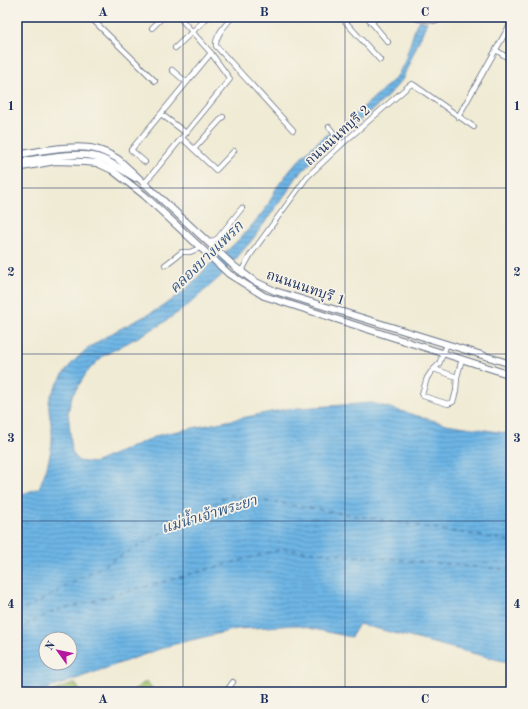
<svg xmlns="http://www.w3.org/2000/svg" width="528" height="709" font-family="'Old Standard TT','Noto Serif Thai',serif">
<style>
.green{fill:#a0c068;stroke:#5e7863}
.park{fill:url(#park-tufts);stroke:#5e7863}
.water{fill:url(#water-rules);stroke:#4472a2;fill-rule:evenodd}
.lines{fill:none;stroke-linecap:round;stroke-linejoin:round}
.ferry{stroke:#345786;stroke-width:1;stroke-dasharray:5 4;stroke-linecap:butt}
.street-casing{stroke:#667187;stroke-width:6}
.secondary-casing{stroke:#667187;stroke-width:8}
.street{stroke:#fff;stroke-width:4.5}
.secondary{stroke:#fff;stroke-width:6}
.grid{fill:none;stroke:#1b2f5e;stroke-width:1;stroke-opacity:0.55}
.labels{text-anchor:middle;stroke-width:3.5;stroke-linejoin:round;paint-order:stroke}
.street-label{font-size:14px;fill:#1b2f5e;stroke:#f7f3e8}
.water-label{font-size:15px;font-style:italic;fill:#345786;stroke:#f7f3e8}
.neatline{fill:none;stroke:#1b2f5e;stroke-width:1.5}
.grid-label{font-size:13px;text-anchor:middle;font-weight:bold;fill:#1b2f5e}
</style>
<defs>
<pattern id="park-tufts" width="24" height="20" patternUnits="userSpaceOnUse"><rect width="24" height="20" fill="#a0c068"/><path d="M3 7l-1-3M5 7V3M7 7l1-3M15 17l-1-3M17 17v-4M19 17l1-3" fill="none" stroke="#829c59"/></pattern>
<pattern id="water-rules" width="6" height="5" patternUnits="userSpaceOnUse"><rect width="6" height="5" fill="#6db5e5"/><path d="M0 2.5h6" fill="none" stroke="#5994bd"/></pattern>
</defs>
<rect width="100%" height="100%" fill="#f7f3e8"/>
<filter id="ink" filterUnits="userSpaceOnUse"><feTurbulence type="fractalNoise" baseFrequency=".025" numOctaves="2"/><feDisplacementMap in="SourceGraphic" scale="8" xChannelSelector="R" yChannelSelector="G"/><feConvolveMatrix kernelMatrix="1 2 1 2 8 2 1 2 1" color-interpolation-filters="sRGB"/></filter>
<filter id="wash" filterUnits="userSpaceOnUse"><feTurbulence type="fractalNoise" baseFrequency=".012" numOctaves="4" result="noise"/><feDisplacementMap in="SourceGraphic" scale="16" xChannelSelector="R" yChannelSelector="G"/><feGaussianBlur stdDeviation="0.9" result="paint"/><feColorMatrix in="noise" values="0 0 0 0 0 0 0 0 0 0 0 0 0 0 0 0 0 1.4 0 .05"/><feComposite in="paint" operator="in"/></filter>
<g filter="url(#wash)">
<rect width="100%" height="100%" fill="#f0ebd4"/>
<path class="green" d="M147,681L153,691L152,692H130Z"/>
<path class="park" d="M75,683L81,692H50Z"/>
<path class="water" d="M419,20L427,22L402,80L385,99L313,160L296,178L287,192L252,240L221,276L187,306L160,325L103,356L87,372L72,396L68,412L72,452L78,461L94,463L159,435L286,409L372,403L446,424L511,434V663L359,624L351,637L295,625L237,629L171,645L39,692H17V496L39,488C45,474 52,453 52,439C53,427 48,414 49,402C50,395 57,385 61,378C82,344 119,330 153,312C161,308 168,302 176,297C188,289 198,277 208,266C214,260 222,255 229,249C242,237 255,223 266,208C270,202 273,194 277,187C291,168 318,136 340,128L397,77L405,61L416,25ZM46,639H70V663H46Z"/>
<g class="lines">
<g class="ferry">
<path d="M17,614L229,495L511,541"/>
<path d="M17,630L49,613L282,549L511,570"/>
</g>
</g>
</g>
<g filter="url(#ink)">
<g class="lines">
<g class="street-casing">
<g id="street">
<path d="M90,17L155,81"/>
<path d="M232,17C226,25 215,35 216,46L293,130"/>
<path d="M341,17L380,60"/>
<path d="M367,17L388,42"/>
<path d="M415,17L418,19L437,21"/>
<path d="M371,23L377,17"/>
<path d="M152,28L163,17"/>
<path d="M175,48L208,17"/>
<path d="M496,50L511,60"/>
<path d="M172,70L186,82"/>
<path d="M161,114L186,133"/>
<path d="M458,117L511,23"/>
<path d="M329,127L342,144"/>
<path d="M182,138L216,170L234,151"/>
<path d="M194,149L223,117"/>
<path d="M145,162L131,150L211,53"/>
<path d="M144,184L230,79L211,53L179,17"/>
<path d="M209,243L218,238L242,208"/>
<path d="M165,265L182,252H190L200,248"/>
<path d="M241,272L251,254L307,177L342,144L410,85L412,84L414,85L474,127"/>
<path d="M447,344L439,364L431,372L427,378L422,394L423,396L448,404L453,402L456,391L457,377L462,359"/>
<path d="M434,369L457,377"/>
<path d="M226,692L233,682"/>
</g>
</g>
<g class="secondary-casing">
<g id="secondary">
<path d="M17,155C37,151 77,144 95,149C104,151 111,155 118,159L235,267L254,281L275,291L511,364"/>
<path d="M17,162C40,159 76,151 97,157C111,161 123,171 135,178"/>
<path d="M17,168L55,161L85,162L97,163L112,170L144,195L229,274L264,296L511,375"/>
</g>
</g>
<use href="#street" class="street"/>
<use href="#secondary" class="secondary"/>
</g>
</g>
<path class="grid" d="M183,17V692M345,17V692M17,188H511M17,354H511M17,521H511"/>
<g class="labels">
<g class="street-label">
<text transform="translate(337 135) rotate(-42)" y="5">ถนนนนทบุรี 2</text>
<text transform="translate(306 287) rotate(19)" y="5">ถนนนนทบุรี 1</text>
</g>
<g class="water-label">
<text transform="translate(206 257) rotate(-44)" y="5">คลองบางแพรก</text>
<text transform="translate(209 514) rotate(-17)" y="5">แม่น้ำเจ้าพระยา</text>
</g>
</g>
<rect width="528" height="709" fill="none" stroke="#f7f3e8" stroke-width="44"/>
<g transform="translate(58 651) rotate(303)"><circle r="19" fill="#f7f3e8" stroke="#9fa5b1"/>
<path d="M0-3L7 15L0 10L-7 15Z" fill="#b5179e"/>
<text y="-6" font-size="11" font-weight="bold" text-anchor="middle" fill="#1b2f5e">N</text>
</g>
<rect x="22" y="22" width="484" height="665" class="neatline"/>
<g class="grid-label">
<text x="103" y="16">A</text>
<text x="264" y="16">B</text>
<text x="425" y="16">C</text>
<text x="11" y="110">1</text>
<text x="517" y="110">1</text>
<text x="11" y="276">2</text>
<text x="517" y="276">2</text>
<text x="11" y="442">3</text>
<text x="517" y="442">3</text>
<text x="11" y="608">4</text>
<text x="517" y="608">4</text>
<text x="103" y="703">A</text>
<text x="264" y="703">B</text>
<text x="425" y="703">C</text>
</g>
</svg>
